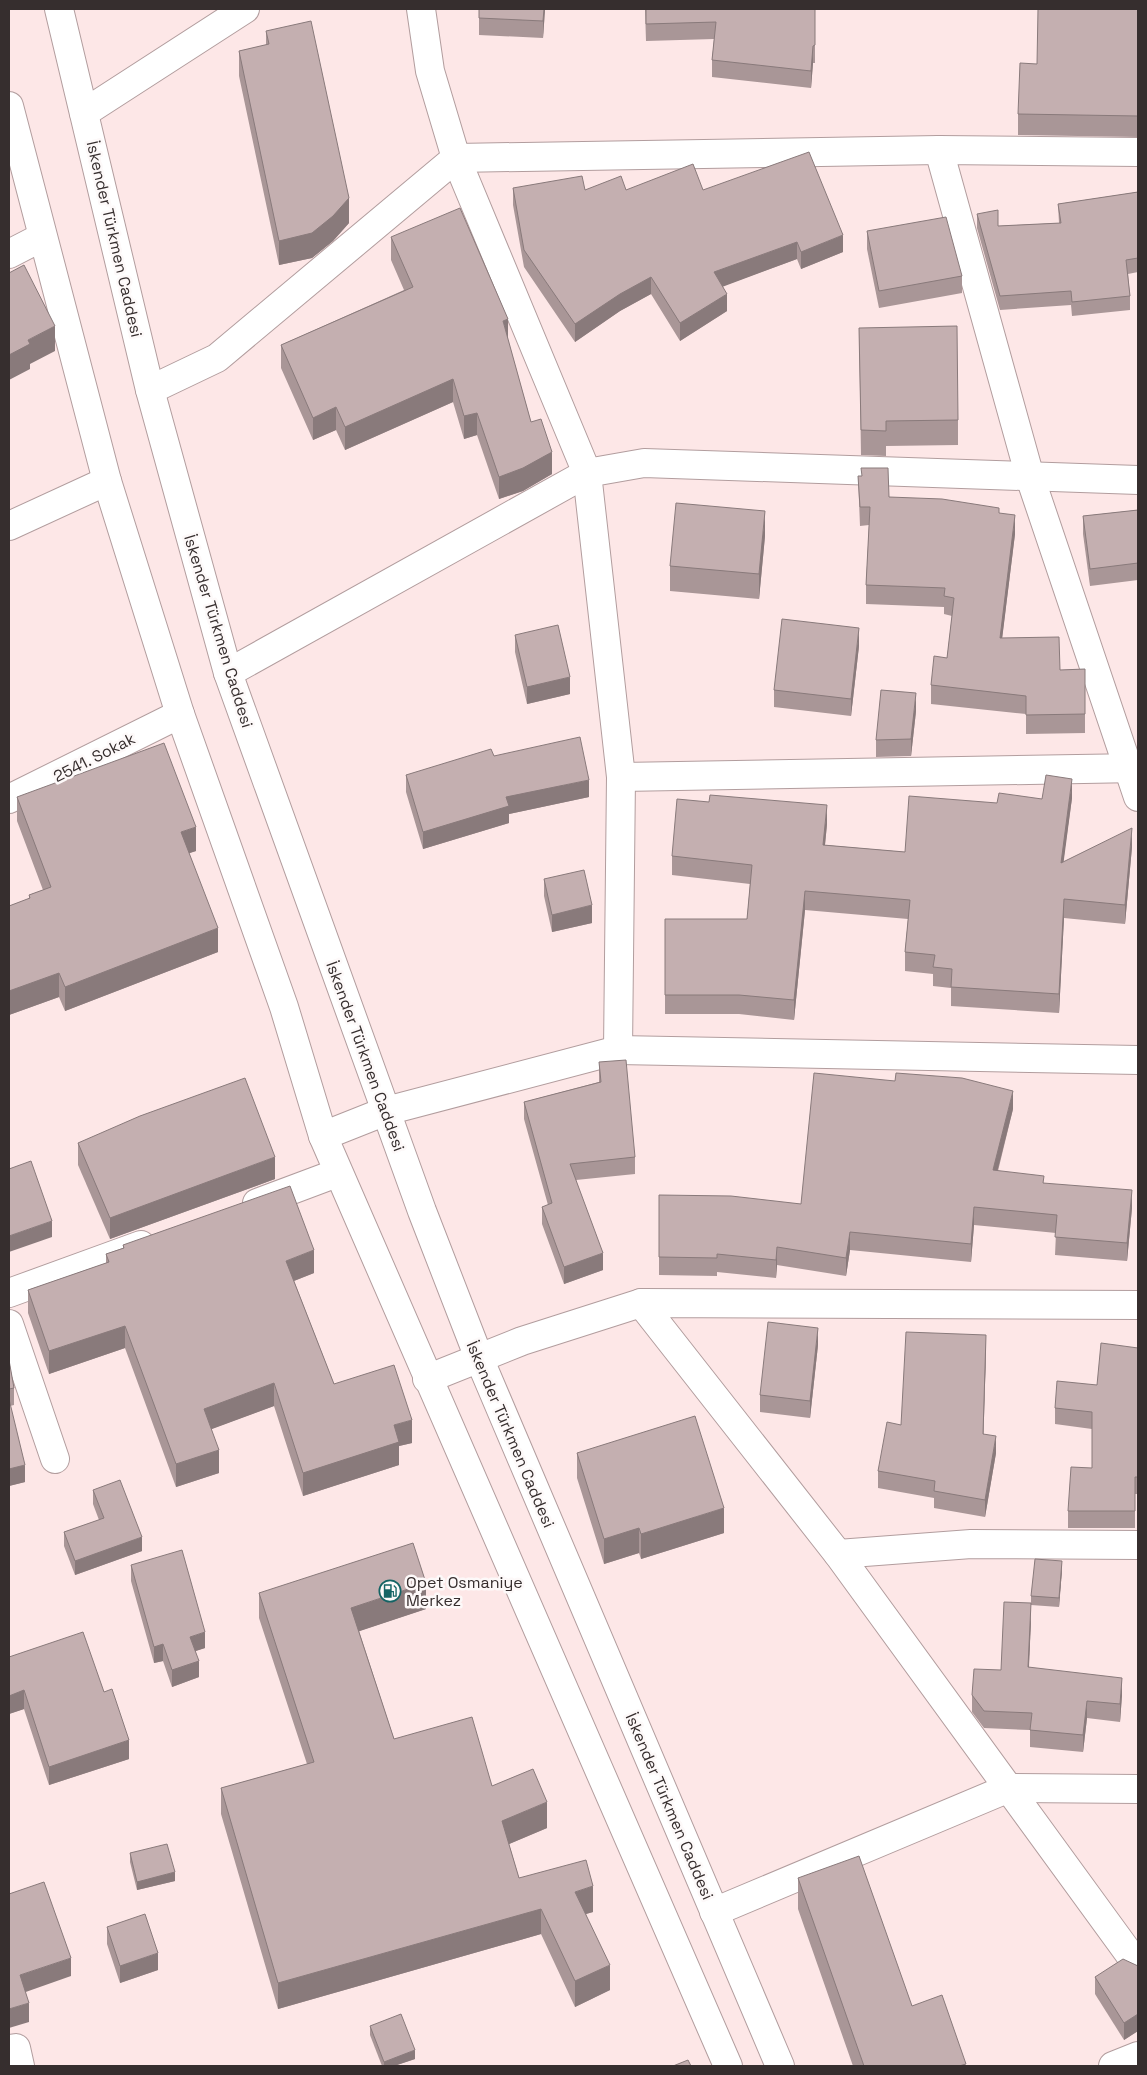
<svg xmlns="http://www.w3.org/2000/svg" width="1147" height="2075" font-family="'Space Grotesk',sans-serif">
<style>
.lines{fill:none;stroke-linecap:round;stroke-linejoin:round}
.street-casing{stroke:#b29d9e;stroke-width:30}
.secondary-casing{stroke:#b29d9e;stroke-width:30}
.street{stroke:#fff;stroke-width:28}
.secondary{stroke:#fff;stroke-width:28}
.wall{fill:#a99697}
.shaded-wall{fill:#897a7b}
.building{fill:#c4afb0;stroke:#897a7b}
.labels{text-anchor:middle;stroke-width:5;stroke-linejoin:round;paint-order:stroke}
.street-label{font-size:16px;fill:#362e2e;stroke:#fdf9f9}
.poi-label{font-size:16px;fill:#362e2e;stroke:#fdf9f9;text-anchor:start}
</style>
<rect width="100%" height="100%" fill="#fde7e7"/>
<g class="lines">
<g class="street-casing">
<g id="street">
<path d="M84,113L245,9"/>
<path d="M1138,152L939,150L1030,477L1138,797"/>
<path d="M9,254L42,237"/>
<path d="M150,390L217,358L456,158L939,150"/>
<path d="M9,526L107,481"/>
<path d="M228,673L587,473L456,158L430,71L421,9"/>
<path d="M621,777L1138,768"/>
<path d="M9,799L180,714"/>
<path d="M618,1050L1138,1060"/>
<path d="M323,1136L386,1111L618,1050L621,777L587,473L644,463L1138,480"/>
<path d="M257,1203L337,1173"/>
<path d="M9,1293L141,1245"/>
<path d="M1138,1305L641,1303L838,1554L1138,1966"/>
<path d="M9,1324L55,1459"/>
<path d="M427,1379L522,1341L641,1303"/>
<path d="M838,1554L971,1544L1138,1545"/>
<path d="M714,1912L1009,1788L1138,1789"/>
<path d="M9,2049L16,2048L20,2066"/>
<path d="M1113,2066L1138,2056"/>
</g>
</g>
<g class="secondary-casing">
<g id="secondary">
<path d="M59,9L150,390L228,673L422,1211L479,1358L780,2066"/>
<path d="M9,106L107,481L180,714L284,1007L323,1136L728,2066"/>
</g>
</g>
<use href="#street" class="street"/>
<use href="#secondary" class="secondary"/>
</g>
<g class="wall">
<path d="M545,9L543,38L479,35V18Z"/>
<path d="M645,9H815V63H813L811,88L712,77V60L714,39L646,41Z"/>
<path d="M1138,9V137L1018,135V114L1037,64Z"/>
<path d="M266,31L349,223L333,241L312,258L279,265L239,76V51L266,45Z"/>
<path d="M513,188L585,190H703L843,252L801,269L797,259L723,286L727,311L680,341L651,294L620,311L575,342L524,267L513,205Z"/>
<path d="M1138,192V272L1128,274L1130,296V310L1072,316L1071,305L1000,310L977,228V214L998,226L1059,223L1058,204Z"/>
<path d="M867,231L962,276V293L879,308L867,249Z"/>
<path d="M391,237L508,340L531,422L552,474L523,491L499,499L477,435L464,439L453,402L345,450L336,430L313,440L281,368V345L404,290L391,260Z"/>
<path d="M859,328L958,420V445L886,446V456L861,455Z"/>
<path d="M858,476L889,497L999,513L1015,534L1002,638L1060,670L1085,669V733L1026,734V714L931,704V685L947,658L952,616L944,614V607L866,604V585L869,525L860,526Z"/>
<path d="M1138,510V580L1090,586L1083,534V516Z"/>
<path d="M765,536L759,599L670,591V566Z"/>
<path d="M515,635L570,694L527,704L515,652Z"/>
<path d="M859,646L851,716L774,707V690Z"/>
<path d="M916,711L911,756L876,757V740Z"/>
<path d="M494,756L589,797L509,814V823L423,849L406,792V775Z"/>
<path d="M17,797L196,851L189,853L218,952L65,1011L59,997L9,1015V906L29,899V895L43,890L17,821Z"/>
<path d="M1072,798L1063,862L1132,847L1125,924L1064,918L1059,1013L951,1006V988L933,986V974L905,971V952L908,919L805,910L794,1020L739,1014H665V919H747L750,884L672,875V856L827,824L825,845L905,852L997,803L1042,799Z"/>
<path d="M544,879L592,923L552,932L544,896Z"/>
<path d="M599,1062L635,1157V1174L576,1180L603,1270L564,1284L542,1224V1207L548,1205L524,1119V1102L599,1082Z"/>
<path d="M1013,1109L998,1171L1044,1183L1132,1208L1127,1261L1055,1255L1056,1233L974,1225L971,1262L850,1250L846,1276L777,1265L776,1278L717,1272V1276L659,1275V1195L801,1204Z"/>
<path d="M78,1143L275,1179L110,1239L78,1165Z"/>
<path d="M123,1245L314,1273L294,1281L334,1384L412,1443L399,1446V1465L303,1496L274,1406L211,1429L219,1473L176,1487L125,1348L49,1374L28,1313V1290L106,1263V1254L123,1248Z"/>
<path d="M818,1345L810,1418L760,1412V1395Z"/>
<path d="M1138,1348V1494H1135V1528H1068V1511L1092,1468V1429L1055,1424V1408L1097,1385Z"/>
<path d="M986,1352L983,1434L996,1453L985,1517L934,1508V1498L878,1488V1471L901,1425Z"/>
<path d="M9,1360L14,1388V1405L10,1406L25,1482L9,1486Z"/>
<path d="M577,1453L724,1533L641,1559L639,1553L604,1564L577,1478Z"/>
<path d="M93,1490L142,1551L75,1575L64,1546V1532L99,1520L93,1504Z"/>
<path d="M131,1565L205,1648L195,1651L199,1677L172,1687L163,1661L154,1663L131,1581Z"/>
<path d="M1062,1570L1059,1607L1031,1605V1596Z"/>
<path d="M259,1593L426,1609L359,1631L394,1739L492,1786L547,1828L509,1844L519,1878L593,1912L586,1914L610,1990L575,2007L541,1934L278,2009L221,1814V1788L307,1764L259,1618Z"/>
<path d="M1031,1620L1029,1667L1122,1695L1120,1722L1087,1718L1083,1752L1030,1747V1730L984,1728L972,1712V1695L1001,1670Z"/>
<path d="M9,1657L104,1692L129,1759L49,1785L24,1709L9,1714Z"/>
<path d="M130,1853L175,1881L137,1890L130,1862Z"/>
<path d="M798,1878L912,2006L966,2066H853L798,1909Z"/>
<path d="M107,1927L158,1970L120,1983L107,1944Z"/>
<path d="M1138,1966V2031L1124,2040L1095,1994V1977Z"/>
<path d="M370,2026L415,2059L394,2066H382L370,2035Z"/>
</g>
<g class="shaded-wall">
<path d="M544,9H545L543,38V21Z"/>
<path d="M813,46V63L811,88V71Z"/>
<path d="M349,198V223L333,241L312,258L279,265V241Z"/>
<path d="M843,235V252L801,269V252Z"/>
<path d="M797,242V259L714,290V272Z"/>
<path d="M651,277V294L620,311L575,342V324L620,294Z"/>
<path d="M727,294V311L680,341V323Z"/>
<path d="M508,319V341L503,321Z"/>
<path d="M55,326V351L30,364V369L9,380V355L28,340Z"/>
<path d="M453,379V402L345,450V427Z"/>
<path d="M336,407V430L313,440V418Z"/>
<path d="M477,413V435L464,439V416Z"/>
<path d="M552,452V474L523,491L499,499V477Z"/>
<path d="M765,511V536L759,599V574Z"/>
<path d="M1015,515V534L1000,656V638Z"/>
<path d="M859,628V646L851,716V699Z"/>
<path d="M570,677V694L527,704V687Z"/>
<path d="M916,693V711L911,756V739Z"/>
<path d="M1072,779V798L1061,882V863Z"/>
<path d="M589,780V797L509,814V823L423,849V832L506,797Z"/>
<path d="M827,805V824L823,864V845Z"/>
<path d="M196,827V851L181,856V832Z"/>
<path d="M1132,828V847L1125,924V905Z"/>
<path d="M805,891V910L794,1020V1000Z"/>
<path d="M1064,899V918L1059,1013V994Z"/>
<path d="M592,905V923L552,932V915Z"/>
<path d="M218,928V952L65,1011V987Z"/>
<path d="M59,973V997L9,1015V991Z"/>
<path d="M1013,1091V1109L993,1188V1170Z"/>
<path d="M275,1157V1179L110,1239V1218Z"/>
<path d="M1132,1190V1208L1127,1261V1243Z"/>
<path d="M974,1207V1225L971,1262V1244Z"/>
<path d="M52,1221V1237L9,1252V1236Z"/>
<path d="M850,1232V1250L846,1276V1258Z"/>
<path d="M777,1247V1265L776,1278V1260Z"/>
<path d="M314,1250V1273L286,1284V1261Z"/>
<path d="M603,1253V1270L564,1284V1267Z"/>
<path d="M125,1326V1348L49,1374V1351Z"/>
<path d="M818,1328V1345L810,1418V1401Z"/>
<path d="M986,1335V1352L983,1451V1434Z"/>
<path d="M274,1383V1406L204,1432V1409Z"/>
<path d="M412,1420V1443L399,1446V1465L303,1496V1473L394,1425Z"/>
<path d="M996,1436V1453L985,1517V1500Z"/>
<path d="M219,1450V1473L176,1487V1464Z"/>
<path d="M25,1465V1482L9,1486V1469Z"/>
<path d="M724,1508V1533L641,1559V1534Z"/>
<path d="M639,1528V1553L604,1564V1539Z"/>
<path d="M142,1537V1551L75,1575V1561Z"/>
<path d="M1062,1561V1570L1059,1607V1598Z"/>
<path d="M426,1583V1609L351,1634V1608Z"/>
<path d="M1031,1603V1620L1028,1684V1667Z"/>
<path d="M205,1632V1648L190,1653V1637Z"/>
<path d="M163,1644V1661L154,1663V1647Z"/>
<path d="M199,1661V1677L172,1687V1670Z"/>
<path d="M1122,1678V1695L1120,1722V1704Z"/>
<path d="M24,1690V1709L9,1714V1696Z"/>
<path d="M1087,1701V1718L1083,1752V1735Z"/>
<path d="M129,1740V1759L49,1785V1767Z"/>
<path d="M547,1802V1828L502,1847V1821Z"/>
<path d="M175,1872V1881L137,1890V1882Z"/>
<path d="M593,1886V1912L575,1917V1892Z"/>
<path d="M541,1909V1934L278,2009V1983Z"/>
<path d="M158,1953V1970L120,1983V1966Z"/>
<path d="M71,1958V1976L20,1994V1975Z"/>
<path d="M610,1965V1990L575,2007V1981Z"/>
<path d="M29,2003V2022L9,2028V2009Z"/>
<path d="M1138,2014V2031L1124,2040V2023Z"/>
<path d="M415,2050V2059L394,2066H384V2062Z"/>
</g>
<g class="building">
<path d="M479,9H544L543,21L479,18Z"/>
<path d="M646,9H815V45L813,46L811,71L712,60L716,22L646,24Z"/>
<path d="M1038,9H1138V116L1018,114L1020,63L1037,64Z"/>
<path d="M311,21L349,198L333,216L312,233L279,241L239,51L269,44L266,31Z"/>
<path d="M809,152L843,235L801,252L797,242L714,272L727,294L680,323L651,277L620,294L575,324L524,250L513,188L582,176L585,190L621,176L626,190L693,164L703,190Z"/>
<path d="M1138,192V258L1126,260L1130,296L1072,302L1071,291L1000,296L977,214L998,210V226L1061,223L1058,204Z"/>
<path d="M460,208L508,319L503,321L531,422L541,419L552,452L523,468L499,477L477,413L464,416L453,379L345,427L336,407L313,418L281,345L413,287L391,237Z"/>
<path d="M946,217L962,276L879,291L867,231Z"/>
<path d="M24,265L55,326L28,340L30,344L9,355V273Z"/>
<path d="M957,326L958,420L886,421V431L861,430L859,328Z"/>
<path d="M861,468H888L889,497L942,499L999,508V513L1015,515L1000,638L1059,637L1060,670L1085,669V714L1026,715V696L931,685L934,656L947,658L954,598L944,596L945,588L866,585L870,507H860L858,476H862Z"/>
<path d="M676,503L765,511L759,574L670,566Z"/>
<path d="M1138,510V563L1090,569L1083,516Z"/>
<path d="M782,619L859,628L851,699L774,690Z"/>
<path d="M558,625L570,677L527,687L515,635Z"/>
<path d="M881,690L916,693L911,739L876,740Z"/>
<path d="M580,737L589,780L506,797L509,806L423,832L406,775L491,749L494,756Z"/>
<path d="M164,743L196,827L181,832L218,928L65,987L59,973L9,991V906L30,898L29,895L51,887L17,797Z"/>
<path d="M1046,775L1072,779L1061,863L1132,828L1125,905L1064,899L1059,994L951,987L952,969L933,967L935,955L905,952L910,900L805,891L794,1000L739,995H665V919H747L752,865L672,856L677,799L709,802L710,795L827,805L823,845L905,852L909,796L997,803L999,793L1042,799Z"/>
<path d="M584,870L592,905L552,915L544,879Z"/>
<path d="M626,1060L635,1157L570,1164L603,1253L564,1267L542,1207L552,1203L524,1102L601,1082L599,1062Z"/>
<path d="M814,1073L895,1081L896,1073L962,1078L1013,1091L993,1170L1044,1176L1043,1183L1132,1190L1127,1243L1055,1237L1057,1215L974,1207L971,1244L850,1232L846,1258L777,1247L776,1260L717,1254V1258L659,1257V1195L731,1196L801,1204Z"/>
<path d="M245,1078L275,1157L110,1218L78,1143L140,1116Z"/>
<path d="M31,1161L52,1221L9,1236V1169Z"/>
<path d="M290,1186L314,1250L286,1261L334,1384L394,1365L412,1420L394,1425L399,1442L303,1473L274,1383L204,1409L219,1450L176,1464L125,1326L49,1351L28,1290L109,1262L106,1254L124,1248L123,1245Z"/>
<path d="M768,1322L818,1328L810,1401L760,1395Z"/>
<path d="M906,1332L986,1335L983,1434L996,1436L985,1500L934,1491L935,1481L878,1471L887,1422L901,1425Z"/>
<path d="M1101,1343L1138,1348V1477H1135V1511H1068L1071,1467L1092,1468V1412L1055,1408L1057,1381L1097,1385Z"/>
<path d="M9,1360L14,1388L9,1389Z"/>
<path d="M9,1399L25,1465L9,1469Z"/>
<path d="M695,1416L724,1508L641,1534L639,1528L604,1539L577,1453Z"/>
<path d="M120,1480L142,1537L75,1561L64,1532L104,1518L93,1490Z"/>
<path d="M413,1543L426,1583L351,1608L394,1739L472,1717L492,1786L533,1769L547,1802L502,1821L519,1878L586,1860L593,1886L575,1892L610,1965L575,1981L541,1909L278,1983L221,1788L314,1762L259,1593Z"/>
<path d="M182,1550L205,1632L190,1637L199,1661L172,1670L163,1644L154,1647L131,1565Z"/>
<path d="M1035,1559L1062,1561L1059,1598L1031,1596Z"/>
<path d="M1004,1602L1031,1603L1028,1667L1122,1678L1120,1704L1087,1701L1083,1735L1030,1730L1032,1713L984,1711L972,1695L974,1669L1001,1670Z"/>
<path d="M83,1632L104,1692L112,1689L129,1740L49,1767L24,1690L9,1696V1657Z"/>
<path d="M167,1844L175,1872L137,1882L130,1853Z"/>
<path d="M859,1856L912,2006L942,1995L966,2064L959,2066H864L798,1878Z"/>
<path d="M44,1882L71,1958L20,1975L29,2003L9,2009V1894Z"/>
<path d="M145,1914L158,1953L120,1966L107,1927Z"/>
<path d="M1123,1959L1138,1966V2014L1124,2023L1095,1977Z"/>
<path d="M401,2014L415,2050L384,2062L370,2026Z"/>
<path d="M688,2060L691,2066H673Z"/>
</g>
<defs>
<g id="fuel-ring" transform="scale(1.125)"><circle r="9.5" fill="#fdf9f9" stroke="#146465" stroke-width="1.5"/><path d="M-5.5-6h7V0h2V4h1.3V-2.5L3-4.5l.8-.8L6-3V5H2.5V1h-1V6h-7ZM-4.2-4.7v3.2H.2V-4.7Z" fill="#146465"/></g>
</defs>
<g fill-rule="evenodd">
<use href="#fuel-ring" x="390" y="1591"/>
</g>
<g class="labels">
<g class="street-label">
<text transform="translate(115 239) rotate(77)" y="6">İskender Türkmen Caddesi</text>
<text transform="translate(219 631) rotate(73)" y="6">İskender Türkmen Caddesi</text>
<text transform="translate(94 757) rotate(-27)" y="6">2541. Sokak</text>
<text transform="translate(366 1056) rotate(70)" y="6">İskender Türkmen Caddesi</text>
<text transform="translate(511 1434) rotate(67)" y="6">İskender Türkmen Caddesi</text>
<text transform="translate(670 1806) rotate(67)" y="6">İskender Türkmen Caddesi</text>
</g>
<g class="poi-label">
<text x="406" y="1588">Opet Osmaniye<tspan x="406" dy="18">Merkez</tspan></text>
</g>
</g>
<rect width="1147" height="2075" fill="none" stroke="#362e2e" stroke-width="20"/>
</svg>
